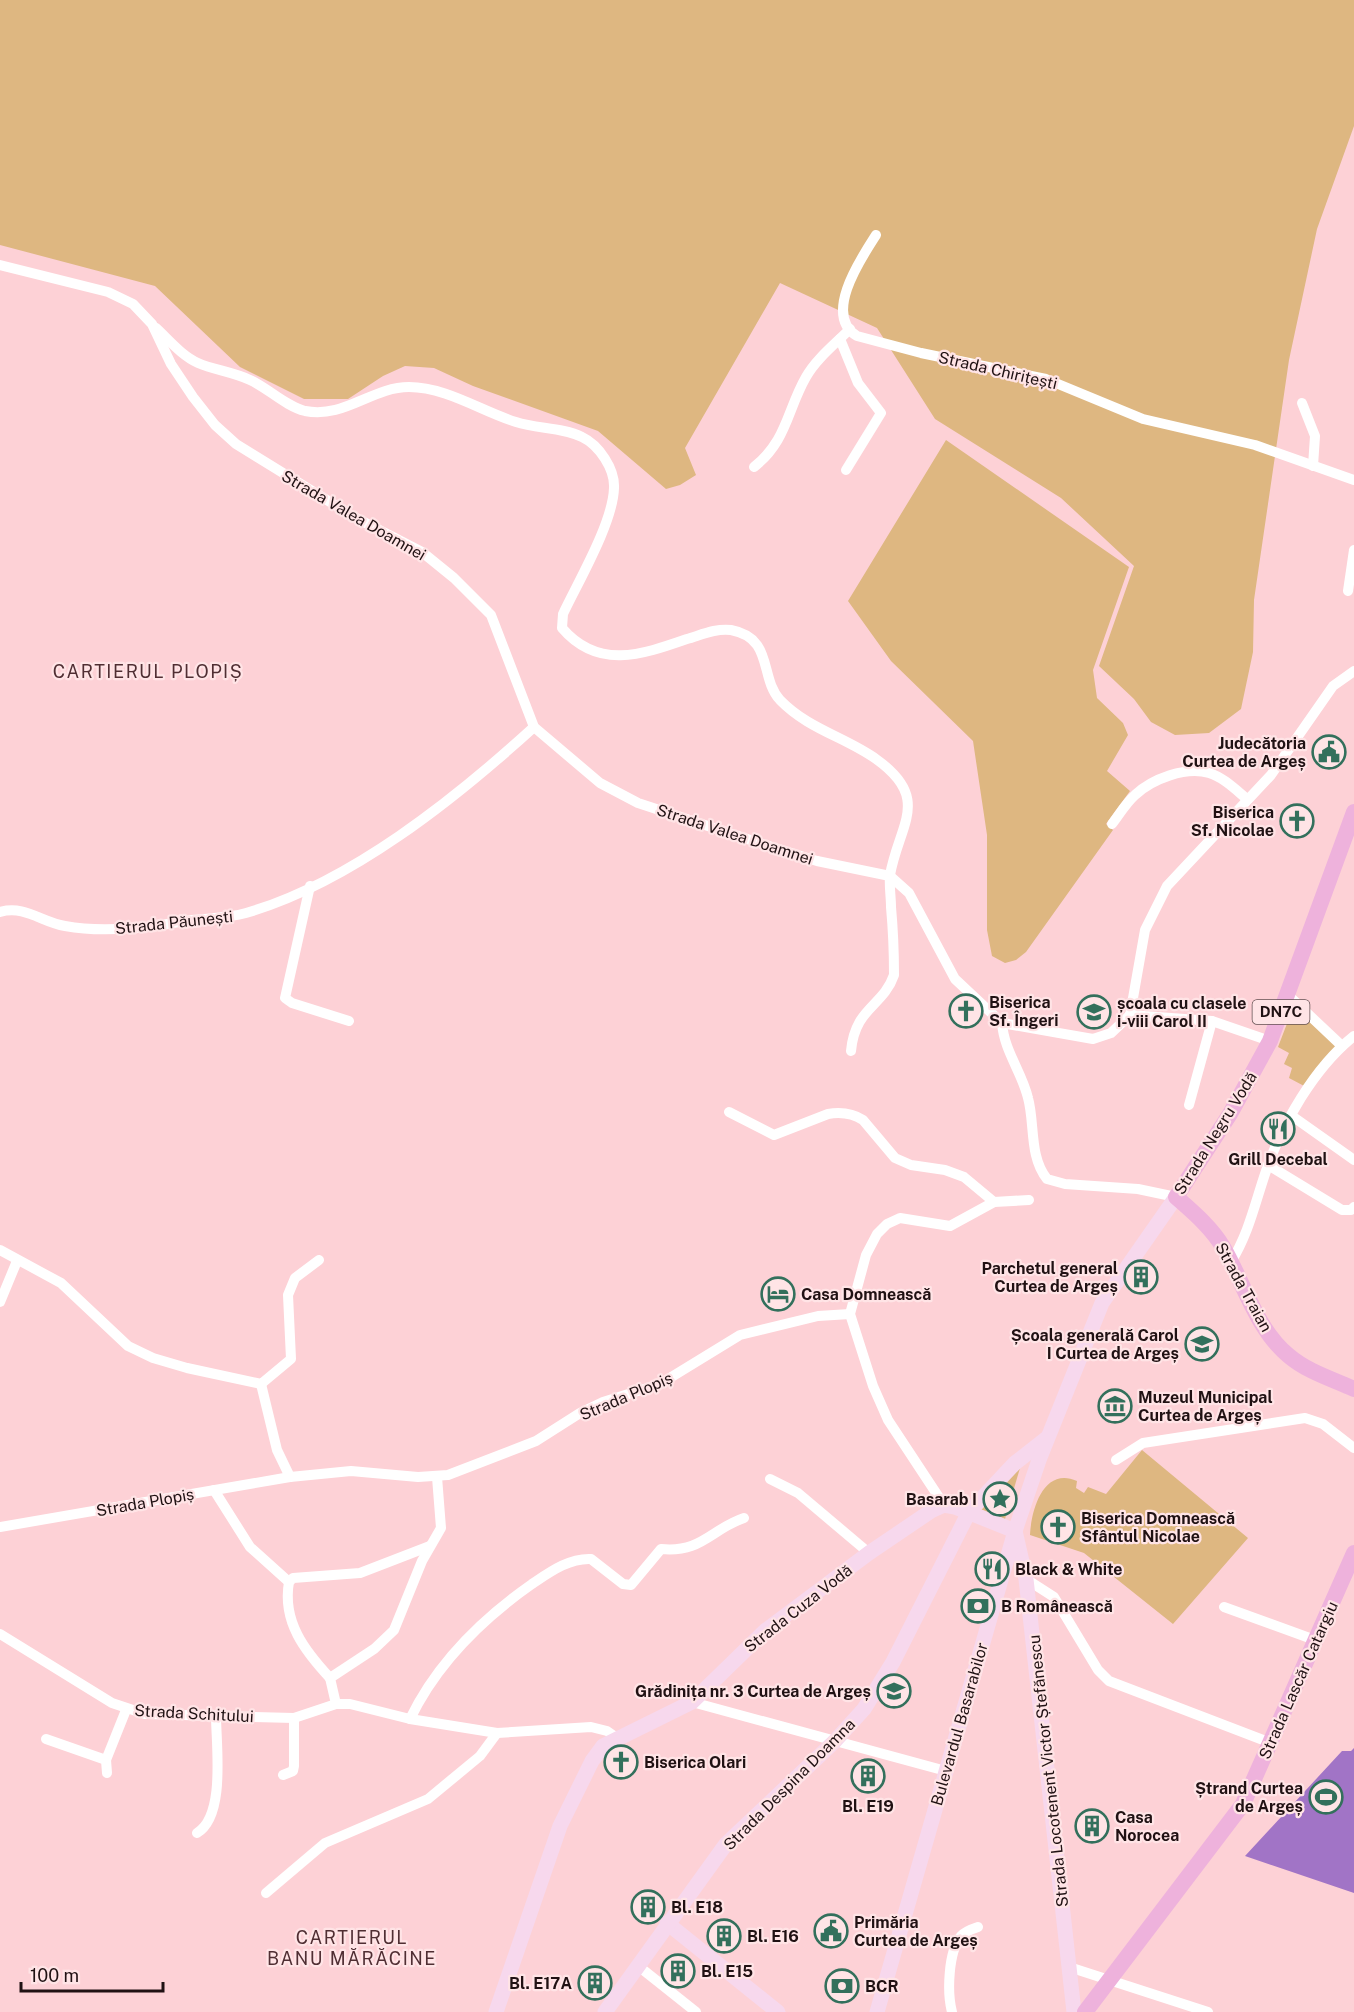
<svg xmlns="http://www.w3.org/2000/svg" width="1354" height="2012" font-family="'Public Sans',sans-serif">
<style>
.green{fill:#deb781}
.water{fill:#a174c6}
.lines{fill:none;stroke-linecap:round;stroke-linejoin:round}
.street{stroke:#fff;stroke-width:10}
.secondary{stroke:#f7d8ed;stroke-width:15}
.primary{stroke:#eeb2dc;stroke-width:16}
.labels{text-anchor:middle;stroke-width:4.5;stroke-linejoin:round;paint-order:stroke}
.shield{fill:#ffe4e6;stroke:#635052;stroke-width:1.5}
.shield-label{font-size:15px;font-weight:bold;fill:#201113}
.street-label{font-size:16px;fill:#201113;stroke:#ffe4e6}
.poi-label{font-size:16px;font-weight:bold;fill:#201113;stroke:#ffe4e6;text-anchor:start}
.neighbourhood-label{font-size:18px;letter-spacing:1.5px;fill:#502e33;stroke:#ffe4e6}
</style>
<rect width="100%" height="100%" fill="#fdd1d6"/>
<g class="green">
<path d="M0,0H1354V126L1317,229L1289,360L1254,600L1253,652L1241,709L1209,733L1175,735L1151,722L1134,699L1099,666L1134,566L1061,498L935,419L877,328L780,283L685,448L696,475L680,485L666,489L598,431L473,386L434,368L405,366L383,376L348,399H304L240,367L155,286L0,245Z"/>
<path d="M946,440L1129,567L1093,670L1097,698L1123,723L1128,735L1107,771L1130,791L1106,824L1113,830L1026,952L1016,960L1005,963L992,956L987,930V835L973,741L891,661L848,601Z"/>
<path d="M1293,1008L1338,1046L1306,1087L1289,1078L1292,1068L1284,1064L1289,1053L1278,1047Z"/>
<path d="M1142,1450L1248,1538L1173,1624L1084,1553L1030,1535C1031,1511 1043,1466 1077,1481L1076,1488L1084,1493L1088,1487L1106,1494Z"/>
<path d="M1020,1468L1005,1519L980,1509Z"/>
</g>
<path class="water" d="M1354,1748V1893L1245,1856L1342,1751H1351Z"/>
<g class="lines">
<g class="street">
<path d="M876,235C862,257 822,315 857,336L921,353L1046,379L1143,419L1255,445L1354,480"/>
<path d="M0,265L108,292L133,304L152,324L171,364L193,397L215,425L236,444L356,518L422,552L454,578L491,615L534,727L600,783L638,803L778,849L817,861L890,876L909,893L955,979L1002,1023L1093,1039L1111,1033L1130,1015"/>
<path d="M156,328C169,340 182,356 198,363C214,370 233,372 250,380C268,388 285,406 305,411C344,419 372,387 409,387C446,387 481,411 516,422C537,429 562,427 582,437C599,445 615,469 614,488C613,523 578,582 563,614L562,628C598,670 641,655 687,639C701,635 716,628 731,630C774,638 759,677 780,700C808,729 845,737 876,759C932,799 899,824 890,875C889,885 891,897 891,907C893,929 894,952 894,975C883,1007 855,1007 851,1051"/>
<path d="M840,339L858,383L881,413L846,470"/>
<path d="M1302,403L1315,436L1313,466"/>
<path d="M754,467C787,441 787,410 806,377C816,359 835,344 850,329"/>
<path d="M1348,591L1354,550"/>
<path d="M1112,824C1119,815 1126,803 1135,795C1152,779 1186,766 1209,773C1223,777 1236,790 1247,799"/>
<path d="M310,886L285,998L292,1003L349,1021"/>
<path d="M0,912C25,905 41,922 65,926C87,930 111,930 133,928C153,927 172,923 192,920C210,918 228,918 246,913C350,883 455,799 534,727"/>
<path d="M1288,995L1342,1046"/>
<path d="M1130,1015L1145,930L1167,886L1271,775L1333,686L1354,671"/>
<path d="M1130,1015L1212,1021L1270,1041"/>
<path d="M1002,1023C1004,1051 1022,1072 1028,1098C1035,1123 1029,1157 1047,1179L1065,1184L1138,1189L1176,1197"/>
<path d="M1189,1105L1212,1021"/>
<path d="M729,1112L774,1135L828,1114C840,1112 852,1113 863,1120L895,1158L911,1165L945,1170L964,1177L994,1202"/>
<path d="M1292,1116L1354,1160"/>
<path d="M1268,1165L1342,1210H1351L1354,1207"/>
<path d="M0,1250L61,1283L128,1346L153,1358L187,1368L261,1384L291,1359L288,1295L295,1278L319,1260"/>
<path d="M1231,1262C1249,1233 1255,1203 1266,1171C1282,1124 1314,1068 1354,1036"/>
<path d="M0,1302L17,1261"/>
<path d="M261,1384L277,1450L290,1477"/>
<path d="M1116,1460L1143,1443L1305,1418L1323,1424L1354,1448"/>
<path d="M770,1479L798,1493L869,1553"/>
<path d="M214,1490L250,1547L289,1582"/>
<path d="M944,1505L888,1420L873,1386L850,1314L866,1255L877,1234L887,1224L900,1218L950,1226L994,1202L1029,1200"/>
<path d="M0,1527L290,1477L351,1471L418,1477L448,1475L536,1441L580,1413L603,1402L660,1384L740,1335L818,1316L850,1314"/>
<path d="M1026,1579L1054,1597L1098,1670L1109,1681L1271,1743"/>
<path d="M1224,1607L1315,1640"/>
<path d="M0,1634L112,1703L145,1714L294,1718L336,1704H350L410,1719L497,1733L591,1727L607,1731L617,1738"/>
<path d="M330,1678C305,1651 282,1622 289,1582L293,1578L360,1573L430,1546"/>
<path d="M692,1702L946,1771"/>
<path d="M336,1704L330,1678L374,1649L394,1630L422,1561L441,1528L437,1477"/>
<path d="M410,1719C437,1663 482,1619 532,1584C550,1572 569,1558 591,1559L623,1584L631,1585L661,1549C702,1553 711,1529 744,1518"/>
<path d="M46,1739L106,1760L107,1773"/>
<path d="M106,1760L126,1710"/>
<path d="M283,1775L293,1771L294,1766V1718"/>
<path d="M197,1833C226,1816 216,1745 216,1715"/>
<path d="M266,1893L325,1843L428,1799L480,1756L497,1733"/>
<path d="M637,1965L696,2012"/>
<path d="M1069,1967L1208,2012"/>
<path d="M952,2012C947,1993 948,1952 961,1936C965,1931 972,1929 978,1927"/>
</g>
<g class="secondary">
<path d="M1015,1531L1026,1579L1074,2012"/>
<path d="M667,1923L778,2012"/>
<path d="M496,2012L560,1826L592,1761L603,1746L692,1702L766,1630L869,1553L931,1511L944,1505L955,1507L1015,1531"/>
<path d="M605,2012L726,1844L834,1742L864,1709L893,1662L969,1512L1015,1463L1047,1438"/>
<path d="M877,2012L1015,1531L1039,1460L1102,1303L1176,1197"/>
</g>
<g class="primary">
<path d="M1354,812L1270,1041L1230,1114L1176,1197C1193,1212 1211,1227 1223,1247C1244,1283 1256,1329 1289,1356C1308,1372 1332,1379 1354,1389"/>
<path d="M1085,2012L1243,1804L1354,1553"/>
</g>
</g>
<defs>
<g id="civic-ring" transform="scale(1.725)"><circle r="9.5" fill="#ffe4e6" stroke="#33705c" stroke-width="1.5"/><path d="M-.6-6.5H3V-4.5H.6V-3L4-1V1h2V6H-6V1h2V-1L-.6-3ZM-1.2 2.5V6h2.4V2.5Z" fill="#33705c"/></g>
<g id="church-ring" transform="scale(1.725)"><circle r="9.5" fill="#ffe4e6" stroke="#33705c" stroke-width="1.5"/><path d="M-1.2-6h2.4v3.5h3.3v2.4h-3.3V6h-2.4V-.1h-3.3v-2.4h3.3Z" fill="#33705c"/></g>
<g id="school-ring" transform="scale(1.725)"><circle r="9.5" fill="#ffe4e6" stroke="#33705c" stroke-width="1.5"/><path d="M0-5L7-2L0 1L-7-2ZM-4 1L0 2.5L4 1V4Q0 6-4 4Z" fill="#33705c"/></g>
<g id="restaurant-ring" transform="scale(1.725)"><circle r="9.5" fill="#ffe4e6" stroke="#33705c" stroke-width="1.5"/><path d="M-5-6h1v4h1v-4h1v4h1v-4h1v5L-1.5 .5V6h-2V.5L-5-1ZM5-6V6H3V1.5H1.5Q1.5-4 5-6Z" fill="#33705c"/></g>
<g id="building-ring" transform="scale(1.725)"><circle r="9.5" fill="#ffe4e6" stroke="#33705c" stroke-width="1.5"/><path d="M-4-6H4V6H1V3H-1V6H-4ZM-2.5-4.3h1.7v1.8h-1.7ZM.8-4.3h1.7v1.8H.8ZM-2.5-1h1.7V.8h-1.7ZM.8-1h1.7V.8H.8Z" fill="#33705c"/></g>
<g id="hotel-ring" transform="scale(1.725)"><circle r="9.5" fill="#ffe4e6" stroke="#33705c" stroke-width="1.5"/><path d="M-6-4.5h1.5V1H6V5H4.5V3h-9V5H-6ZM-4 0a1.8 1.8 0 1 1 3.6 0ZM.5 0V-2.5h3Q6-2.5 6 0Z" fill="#33705c"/></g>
<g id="museum-ring" transform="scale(1.725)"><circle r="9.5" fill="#ffe4e6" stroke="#33705c" stroke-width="1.5"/><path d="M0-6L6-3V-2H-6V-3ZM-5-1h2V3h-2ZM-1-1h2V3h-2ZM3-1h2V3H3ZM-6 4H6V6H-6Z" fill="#33705c"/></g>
<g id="sight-ring" transform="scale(1.725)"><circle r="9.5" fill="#ffe4e6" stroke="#33705c" stroke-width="1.5"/><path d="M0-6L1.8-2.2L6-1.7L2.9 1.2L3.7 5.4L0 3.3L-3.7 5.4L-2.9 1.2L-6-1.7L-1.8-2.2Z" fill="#33705c"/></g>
<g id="bank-ring" transform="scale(1.725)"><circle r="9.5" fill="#ffe4e6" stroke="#33705c" stroke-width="1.5"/><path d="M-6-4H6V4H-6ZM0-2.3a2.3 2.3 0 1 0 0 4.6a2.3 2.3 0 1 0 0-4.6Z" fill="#33705c"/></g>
<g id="stadium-ring" transform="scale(1.725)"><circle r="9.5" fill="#ffe4e6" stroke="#33705c" stroke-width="1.5"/><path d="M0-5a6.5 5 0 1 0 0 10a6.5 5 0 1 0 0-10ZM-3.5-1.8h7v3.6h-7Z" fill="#33705c"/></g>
</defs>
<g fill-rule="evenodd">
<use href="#civic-ring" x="1329" y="752"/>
<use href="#church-ring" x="1297" y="821"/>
<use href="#church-ring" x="966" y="1011"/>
<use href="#school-ring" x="1094" y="1012"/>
<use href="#restaurant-ring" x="1278" y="1129"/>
<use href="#building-ring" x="1141" y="1277"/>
<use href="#hotel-ring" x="778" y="1294"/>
<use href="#school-ring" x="1202" y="1344"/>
<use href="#museum-ring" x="1115" y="1406"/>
<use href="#sight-ring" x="1000" y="1499"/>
<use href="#church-ring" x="1058" y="1527"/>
<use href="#restaurant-ring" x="992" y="1569"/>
<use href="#bank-ring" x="978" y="1606"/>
<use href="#school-ring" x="894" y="1691"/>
<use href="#church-ring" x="621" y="1762"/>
<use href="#building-ring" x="868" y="1776"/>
<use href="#stadium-ring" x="1326" y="1797"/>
<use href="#building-ring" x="1092" y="1826"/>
<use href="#building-ring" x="648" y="1907"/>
<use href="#civic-ring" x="831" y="1931"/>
<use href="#building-ring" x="724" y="1936"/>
<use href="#building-ring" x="678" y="1971"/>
<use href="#building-ring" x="595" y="1983"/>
<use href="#bank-ring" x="842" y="1986"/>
</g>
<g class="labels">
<rect class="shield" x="1252.5" y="1000" width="57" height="24" rx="4.5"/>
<g class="shield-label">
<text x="1281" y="1017">DN7C</text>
</g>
<g class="street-label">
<text transform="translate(998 370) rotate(13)" y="6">Strada Chirițești</text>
<text transform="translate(354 515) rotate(30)" y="6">Strada Valea Doamnei</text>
<text transform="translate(735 834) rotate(18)" y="6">Strada Valea Doamnei</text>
<text transform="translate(174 922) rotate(-6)" y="6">Strada Păunești</text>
<text transform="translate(1215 1133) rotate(-58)" y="6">Strada Negru Vodă</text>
<text transform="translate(1244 1287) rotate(61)" y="6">Strada Traian</text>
<text transform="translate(626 1396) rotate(-23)" y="6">Strada Plopiș</text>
<text transform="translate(145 1502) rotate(-10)" y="6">Strada Plopiș</text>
<text transform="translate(798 1608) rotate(-38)" y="6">Strada Cuza Vodă</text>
<text transform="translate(1298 1680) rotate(-66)" y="6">Strada Lascăr Catargiu</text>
<text transform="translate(194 1713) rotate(3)" y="6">Strada Schitului</text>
<text transform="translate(959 1724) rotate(-74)" y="6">Bulevardul Basarabilor</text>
<text transform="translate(1048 1771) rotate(-96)" y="6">Strada Locotenent Victor Ștefănescu</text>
<text transform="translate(789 1784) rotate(-45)" y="6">Strada Despina Doamna</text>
</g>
<g class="poi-label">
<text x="1306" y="749" text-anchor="end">Judecătoria<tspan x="1306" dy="18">Curtea de Argeș</tspan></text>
<text x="1274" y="818" text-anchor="end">Biserica<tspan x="1274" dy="18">Sf. Nicolae</tspan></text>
<text x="989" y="1008">Biserica<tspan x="989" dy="18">Sf. Îngeri</tspan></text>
<text x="1117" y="1009">școala cu clasele<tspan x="1117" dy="18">i-viii Carol II</tspan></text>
<text x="1278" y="1165" text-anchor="middle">Grill Decebal</text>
<text x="1118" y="1274" text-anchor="end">Parchetul general<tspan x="1118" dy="18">Curtea de Argeș</tspan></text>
<text x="801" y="1300">Casa Domnească</text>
<text x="1179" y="1341" text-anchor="end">Școala generală Carol<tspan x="1179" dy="18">I Curtea de Argeș</tspan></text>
<text x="1138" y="1403">Muzeul Municipal<tspan x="1138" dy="18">Curtea de Argeș</tspan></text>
<text x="977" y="1505" text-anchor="end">Basarab I</text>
<text x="1081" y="1524">Biserica Domnească<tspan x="1081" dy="18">Sfântul Nicolae</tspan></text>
<text x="1015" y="1575">Black &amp; White</text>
<text x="1001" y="1612">B Românească</text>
<text x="871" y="1697" text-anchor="end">Grădinița nr. 3 Curtea de Argeș</text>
<text x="644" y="1768">Biserica Olari</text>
<text x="1303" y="1794" text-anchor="end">Ștrand Curtea<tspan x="1303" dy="18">de Argeș</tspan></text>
<text x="868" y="1812" text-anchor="middle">Bl. E19</text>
<text x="1115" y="1823">Casa<tspan x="1115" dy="18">Norocea</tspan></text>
<text x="671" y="1913">Bl. E18</text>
<text x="854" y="1928">Primăria<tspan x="854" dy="18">Curtea de Argeș</tspan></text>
<text x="747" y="1942">Bl. E16</text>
<text x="701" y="1977">Bl. E15</text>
<text x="572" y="1989" text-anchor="end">Bl. E17A</text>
<text x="865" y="1992">BCR</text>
</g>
<g class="neighbourhood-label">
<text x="148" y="678">CARTIERUL PLOPIȘ</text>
<text x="352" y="1944">CARTIERUL<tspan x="352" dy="21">BANU MĂRĂCINE</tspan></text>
</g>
</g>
<path d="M21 1982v9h142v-9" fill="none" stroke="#201113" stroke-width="3"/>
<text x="30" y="1982" font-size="18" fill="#201113" stroke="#ffe4e6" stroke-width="4.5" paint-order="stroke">100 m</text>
</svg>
